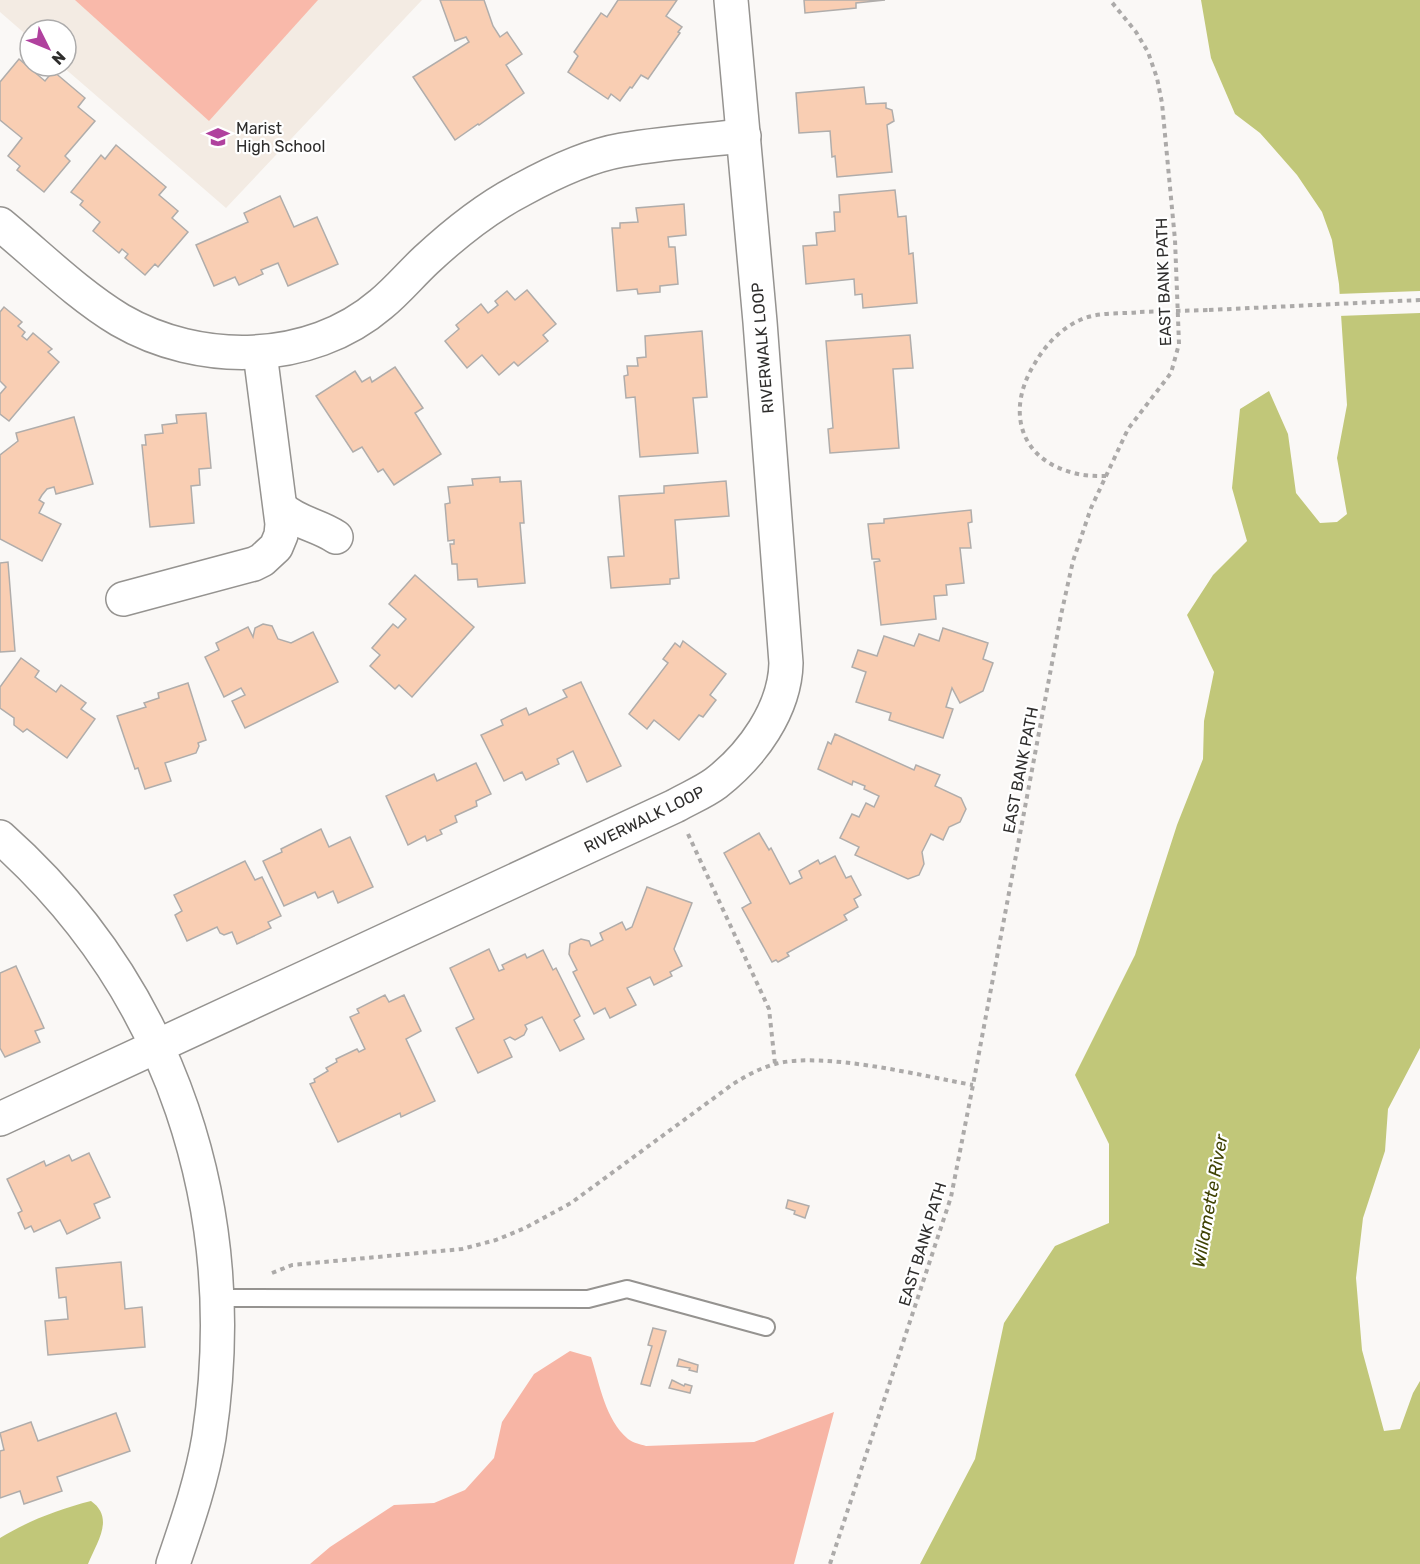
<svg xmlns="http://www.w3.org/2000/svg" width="1420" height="1564" font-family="Rubik,sans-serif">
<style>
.built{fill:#f3ebe3}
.green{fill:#f9b9aa}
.forest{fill:#f7b5a5}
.water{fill:#c1c779}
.pier{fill:#faf8f6}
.building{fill:#f9ceb3;stroke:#b0adab;stroke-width:1.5}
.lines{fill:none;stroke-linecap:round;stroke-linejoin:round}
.lane-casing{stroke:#959390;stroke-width:20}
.street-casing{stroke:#959390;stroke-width:36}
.secondary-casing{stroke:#959390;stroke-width:36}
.path{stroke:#acaaa9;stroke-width:4;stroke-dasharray:4.5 4.5;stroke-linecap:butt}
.lane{stroke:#fff;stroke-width:16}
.street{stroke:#fff;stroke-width:33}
.secondary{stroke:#fff;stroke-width:33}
.path-bridge{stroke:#acaaa9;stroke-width:4;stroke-dasharray:4.5 4.5;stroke-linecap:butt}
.labels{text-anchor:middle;stroke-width:4.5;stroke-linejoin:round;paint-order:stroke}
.poi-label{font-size:16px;fill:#2f2e2d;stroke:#fff;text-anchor:start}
.street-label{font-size:16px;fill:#2f2e2d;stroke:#fff}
.water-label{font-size:18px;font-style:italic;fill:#3f4203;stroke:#fff}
</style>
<rect width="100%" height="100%" fill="#faf8f6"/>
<path class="built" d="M0,0H422L226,208L62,66H66V30H30V38L0,12Z"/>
<path class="green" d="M75,0H318L209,121Z"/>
<path class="forest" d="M570,1351L591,1357C600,1385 605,1419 628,1439C633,1443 640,1444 646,1446L754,1442L834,1412L794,1564H310L330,1547L394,1505L434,1503L465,1490L494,1458L502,1422L534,1374Z"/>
<g class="water">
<path d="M1201,0H1420V1048L1388,1109L1385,1151L1363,1218L1356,1278L1362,1350L1384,1431L1400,1429L1413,1393L1420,1381V1564H920L975,1459L1004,1323L1055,1246L1109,1223V1144L1075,1075L1135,955L1177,825L1203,759L1204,721L1214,672L1187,615L1213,575L1247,541L1232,488L1240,409L1269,391L1288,434L1296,493L1320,523L1337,522L1347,514L1337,458L1347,405L1339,284L1332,240L1322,212L1297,175L1260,133L1235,114L1211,58Z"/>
<path d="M91,1501C115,1518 97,1542 88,1564H0V1538C28,1521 59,1509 91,1501Z"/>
</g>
<path class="pier" d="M1420,291V313L1338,316L1337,294Z"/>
<g class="building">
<path d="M440,0H484L493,26L500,37L507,32L522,54L506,65L524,93L479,125L478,124L455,140L413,77L469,42L466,37L455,41Z"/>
<path d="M618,0H677L666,16L682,27L678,32L680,33L648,79L641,75L632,88L630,87L620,101L611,94L608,99L568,72L578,56L574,52L601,13L607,17Z"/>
<path d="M804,0H885L856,3V8L805,13Z"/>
<path d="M19,59L45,81L53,71L85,98L78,107L95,121L65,156L70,161L44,192L17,170L20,166L8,156L22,138L0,120V82Z"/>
<path d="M864,87L866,104L886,103V108L892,110L894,121L887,125L892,172L837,177L835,156L832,157L830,131L799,133L796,93Z"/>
<path d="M116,145L166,187L159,195L178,211L172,218L188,232L158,267L155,264L145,275L125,258L128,254L122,249L119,253L93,231L100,222L80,205L83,201L71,192L101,155L105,159Z"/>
<path d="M895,190L898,217L906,216L909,254L913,253L917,303L863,308L862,294L855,295L854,279L806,284L803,246L817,245L816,233L835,231L834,212H840L839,195Z"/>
<path d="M280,196L294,227L317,217L338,264L288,286L278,263L261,270L263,274L239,285L235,277L214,286L196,245L248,222L244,213Z"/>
<path d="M684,204L686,235L668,237L669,247H675L678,284L660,286V292L638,294L637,289L617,291L612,228H620V223L638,222L636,208Z"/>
<path d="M527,290L556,324L543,335L548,341L518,366L514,362L499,375L482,355L467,368L445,341L459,329L456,325L481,304L488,313L498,305L495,301L507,291L515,300Z"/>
<path d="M4,307L22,322L18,326L25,332L22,336L27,340L33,333L52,349L48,352L59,362L9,421L0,414V394L6,387L0,381V312Z"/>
<path d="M702,331L707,397L693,398L698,453L640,457L635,397L626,398L624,376L628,375L627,366H638L637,358L646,357L645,336Z"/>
<path d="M910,335L913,368L893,369L899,448L830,453L828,429L833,428L826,341Z"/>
<path d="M395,367L423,408L415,413L441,454L394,485L383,469L378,472L362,447L353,452L316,396L355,371L362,382L370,377L372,382Z"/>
<path d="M206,413L211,468L199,469L200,485L191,486L194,523L150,527L142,445H146L145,435L163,433L162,425L177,423L176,415Z"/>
<path d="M74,417L93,484L56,494L54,487L47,489L42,495L39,500L44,503L39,513L61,524L42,561L0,539V455L18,441L16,433Z"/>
<path d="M500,477V482L521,481L524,523H520L525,583L478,587L477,579L458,580L457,564H452L450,544H454V540L448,541L445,504L450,503L448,487L473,485L472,479Z"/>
<path d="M726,481L729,516L675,520L679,578L670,579V584L611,588L608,557L624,556L619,496L664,493V486Z"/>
<path d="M971,510L972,522L968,523L971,548H960L964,583L946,585L947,595L934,596L936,619L881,625L874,562L880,561L879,559H872L868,524L884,523V519Z"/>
<path d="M8,562L15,651L0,652V563Z"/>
<path d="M415,575L474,627L412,697L399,685L395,689L370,666L380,655L372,648L393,624L398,628L406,619L389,604Z"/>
<path d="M263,624L272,626L278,639L291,643L313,632L338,682L245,728L232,701L245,695L241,688L224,697L205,657L219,650L216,643L248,627L253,637L255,628Z"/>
<path d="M943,628L988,643L983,659L993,663L983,691L960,703L952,688L946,707L953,709L943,738L889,720L891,713L856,702L866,672L852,667L858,650L877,656L884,636L914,646L919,634L939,641Z"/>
<path d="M683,641L726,674L710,695L716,700L703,717L699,715L679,740L654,720L647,729L629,714L668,663L663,659L675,643L680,647Z"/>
<path d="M21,658L39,671L35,677L56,692L61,685L86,703L81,709L95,719L67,758L27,729L23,732L14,725V718L0,708V687Z"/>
<path d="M581,682L621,766L587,782L573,751L557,759L559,764L526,780L522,772L504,781L481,735L503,725L501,720L526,708L529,715L567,697L563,690Z"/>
<path d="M188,683L206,740L198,743L199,746L196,753L165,763L171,781L145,789L138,768L135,769L117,716L146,707L144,703L159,698L158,693Z"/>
<path d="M835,734L914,770L916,765L940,775L935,786L961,798L966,809L960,822L949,827L943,840L931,834L922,852L924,864L919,875L908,879L855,855L859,847L840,838L852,814L859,817L866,803L874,807L879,796L864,789L865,786L853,781L852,785L818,769L828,742L831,744Z"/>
<path d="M476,763L491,794L476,801L477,806L455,816L457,822L440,830L442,834L427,841L425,836L408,845L386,796L434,774L437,781Z"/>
<path d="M321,829L329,847L350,837L373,887L338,903L333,891L318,898L315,892L284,906L263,861L282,852L281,849Z"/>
<path d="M759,833L769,850L771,848L790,884L802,878L799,871L818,860L820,864L835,856L846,878L851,876L861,895L854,899L858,907L844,915L847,920L787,953L789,956L778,962L776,960L772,962L742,908L751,903L724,853Z"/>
<path d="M245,861L255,880L262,877L281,916L268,922L271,928L237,944L232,932L224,935L220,933L217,927L187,941L175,915L182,911L174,895Z"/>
<path d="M647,887L692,903L674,949L682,966L670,972L672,976L654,985L650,977L627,988L636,1005L610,1018L605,1008L594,1014L573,972L577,970L569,954L570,944L581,939L589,941L591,946L603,940L600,933L622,922L626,930L632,927Z"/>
<path d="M489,949L499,971L504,969L502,965L525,954L527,958L543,950L553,970L556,968L580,1016L574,1020L584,1039L560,1051L542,1017L525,1025L527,1029L524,1035L515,1040L510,1037L504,1040L512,1057L478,1073L456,1028L474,1019L450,968Z"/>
<path d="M16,966L44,1028L35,1031L40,1042L5,1057L0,1048V973Z"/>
<path d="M385,995L389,1002L404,995L421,1031L406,1039L435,1101L401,1117L400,1113L338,1142L310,1084L315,1082L314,1079L328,1071L326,1068L337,1062L336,1059L357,1049L359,1052L365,1049L350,1017L359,1013L357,1009Z"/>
<path d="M89,1153L110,1197L94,1204L100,1218L67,1234L60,1220L34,1232L31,1226L25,1229L18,1213L22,1211L7,1179L44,1161L46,1166L69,1155L72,1161Z"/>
<path d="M788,1200L809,1206L805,1218L794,1214L795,1211L786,1208Z"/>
<path d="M121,1262L125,1309L142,1307L145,1347L48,1355L45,1321L68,1319L66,1297L59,1298L56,1268Z"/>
<path d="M653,1328L666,1331L650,1386L641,1384L652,1346L648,1345Z"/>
<path d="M679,1359L698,1365L697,1372L689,1370L690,1368L677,1366Z"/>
<path d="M672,1380L684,1386L685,1384L692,1386L690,1393L669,1388Z"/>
<path d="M116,1413L130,1451L57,1477L62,1491L24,1504L20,1491L0,1498V1451L4,1450L0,1433L31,1422L38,1441Z"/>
</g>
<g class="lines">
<g class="lane-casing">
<path id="lane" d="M218,1298L588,1299L627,1289L766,1327"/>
</g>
<g class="street-casing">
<g id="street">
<path d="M0,224C39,256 77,294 120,320C199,366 310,365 381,304C397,291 411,274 426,260C455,233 486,208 521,190C552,173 587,156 622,150C662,143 704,140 744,136"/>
<path d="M281,508C297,523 318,525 336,537"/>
<path d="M123,599L254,564L262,560L276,547L281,535L282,524L260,353"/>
<path d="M0,1119L675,806C689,798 704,792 716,783C752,755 785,710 786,663L760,322L731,0"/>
</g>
</g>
<g class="secondary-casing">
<path id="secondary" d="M0,837C173,991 243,1210 209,1437C202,1480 187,1523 173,1564"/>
</g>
<g class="path">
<path d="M1209,310L1420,300"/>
<path d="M1106,476C1096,476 1085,476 1074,473C1018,459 1006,409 1035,363C1046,344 1063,326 1085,318C1102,312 1122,314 1140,312"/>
<path d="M688,834L769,1009L775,1064"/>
<path d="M272,1273L292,1265L313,1263L462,1249L496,1240L525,1228L571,1203L733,1084C746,1076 760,1068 775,1064C824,1051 922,1076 973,1085"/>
<path d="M830,1564L951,1197L973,1085L1061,615L1073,561L1091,508L1128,429L1171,373L1179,344L1175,240L1162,103L1157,78L1148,52L1136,32L1110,0"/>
</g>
<use href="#lane" class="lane"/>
<use href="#street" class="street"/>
<use href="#secondary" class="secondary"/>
<path class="path-bridge" d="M1140,312L1209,310"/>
</g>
<defs>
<g id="school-bare" transform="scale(1.8)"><path d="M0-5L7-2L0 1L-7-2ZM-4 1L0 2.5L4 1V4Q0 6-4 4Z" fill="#b0419e" stroke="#fff" stroke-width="2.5" paint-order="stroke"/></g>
</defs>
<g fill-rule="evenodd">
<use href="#school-bare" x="218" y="137"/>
</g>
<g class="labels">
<g class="poi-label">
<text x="236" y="134">Marist<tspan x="236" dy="18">High School</tspan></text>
</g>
<g class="street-label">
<text transform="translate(1163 282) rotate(-92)" y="6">EAST BANK PATH</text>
<text transform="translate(762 348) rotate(-95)" y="6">RIVERWALK LOOP</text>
<text transform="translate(1020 770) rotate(-79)" y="6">EAST BANK PATH</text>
<text transform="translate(644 819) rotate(-26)" y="6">RIVERWALK LOOP</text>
<text transform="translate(922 1244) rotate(-73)" y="6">EAST BANK PATH</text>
</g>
<g class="water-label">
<text transform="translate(1210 1201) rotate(-80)" y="6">Willamette River</text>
</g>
</g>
<g transform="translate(48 48) rotate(133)"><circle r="28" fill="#ffffff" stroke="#acabab" stroke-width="1.5"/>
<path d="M0-4.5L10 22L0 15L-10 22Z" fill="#b0419e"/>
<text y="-9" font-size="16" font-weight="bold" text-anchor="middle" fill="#2f2e2d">N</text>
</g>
</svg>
